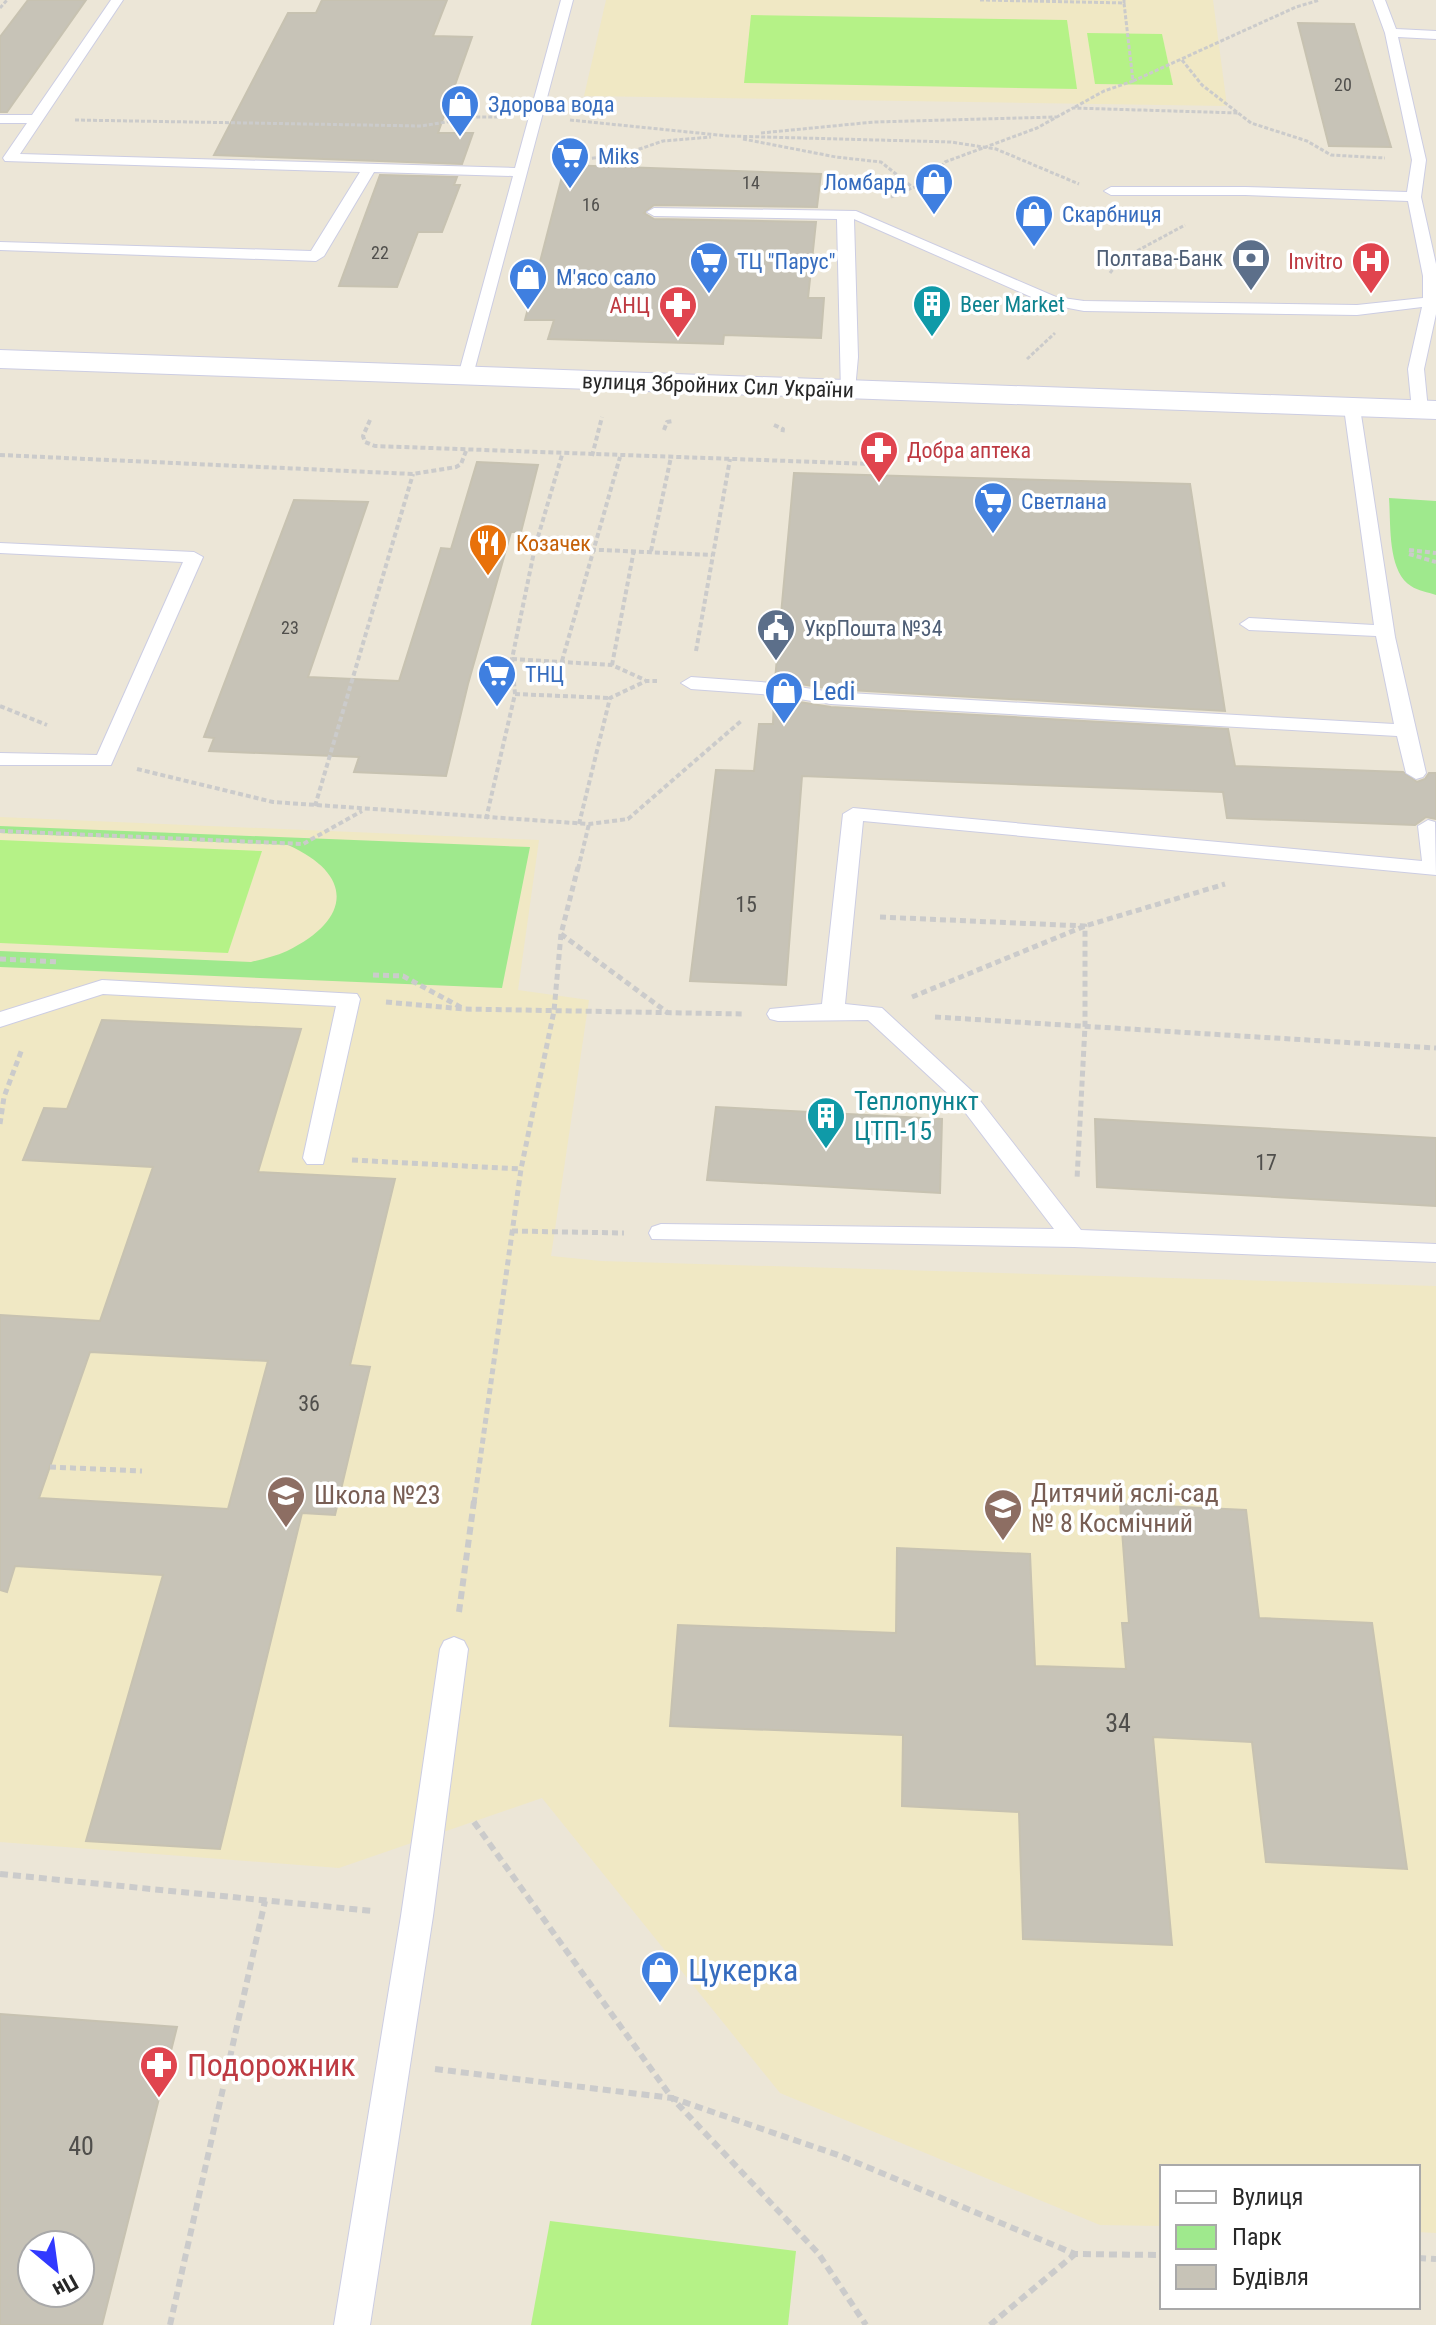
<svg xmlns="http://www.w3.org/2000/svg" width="1436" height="2325" font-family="'Roboto Condensed',sans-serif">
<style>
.education{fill:#f0e8c4}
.green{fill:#9fe98d}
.pitch{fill:#b5f287}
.building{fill:#c7c3b7;stroke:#c7c2b1;stroke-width:2;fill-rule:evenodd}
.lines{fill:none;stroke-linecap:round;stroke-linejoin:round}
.lane-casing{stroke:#cccde3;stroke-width:2}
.secondary-casing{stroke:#cccde3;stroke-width:2}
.path-far3{stroke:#cbcbcb;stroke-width:3;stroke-dasharray:4 2;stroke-linecap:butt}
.path-far2{stroke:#cbcbcb;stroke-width:4;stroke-dasharray:5 3;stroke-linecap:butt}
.path-far1{stroke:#cbcbcb;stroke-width:5;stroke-dasharray:6 4;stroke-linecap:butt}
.path{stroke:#cbcbcb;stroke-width:6;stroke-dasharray:8 5;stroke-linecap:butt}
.lane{fill:#fff;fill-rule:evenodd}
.secondary{fill:#fff;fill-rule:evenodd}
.labels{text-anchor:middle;stroke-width:7;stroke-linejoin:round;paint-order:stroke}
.far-number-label{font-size:18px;fill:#504f4c}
.far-shop-label{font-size:22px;fill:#366cbe;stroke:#fff;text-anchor:start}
.far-service-label{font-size:22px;fill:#4e5e75;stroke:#fff;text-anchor:end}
.far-health-label{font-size:22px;fill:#be3a42;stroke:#fff;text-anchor:end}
.far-culture-label{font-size:22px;fill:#0d838f;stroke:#fff;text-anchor:start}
.far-street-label{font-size:22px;fill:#282828;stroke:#fff}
.far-food-label{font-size:22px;fill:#c56008;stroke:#fff;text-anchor:start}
.number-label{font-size:22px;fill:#504f4c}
.shop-label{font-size:26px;fill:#366cbe;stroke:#fff;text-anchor:start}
.culture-label{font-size:26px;fill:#0d838f;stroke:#fff;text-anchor:start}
.education-label{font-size:26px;fill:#785e54;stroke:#fff;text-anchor:start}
.near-number-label{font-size:26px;fill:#504f4c}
.near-shop-label{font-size:32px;fill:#366cbe;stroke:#fff;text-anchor:start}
.near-health-label{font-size:32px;fill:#be3a42;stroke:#fff;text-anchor:start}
</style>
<rect width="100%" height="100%" fill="#ece6d7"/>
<g class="education">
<path d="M606,0H1213L1227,106L584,96Z"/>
<path d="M0,817L539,840L518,990L589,1000L551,1256L601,1261L1436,1286V2233L1418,2232V2167H1162V2226L1100,2225L780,2093L542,1798L339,1868L0,1842Z"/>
</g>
<g class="green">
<path d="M1389,498L1436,501V595C1428,592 1418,591 1411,586C1387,571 1391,523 1389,498Z"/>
<path d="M0,826L530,847L502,988L0,967V951L251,962C263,959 276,956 287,951C351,920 355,875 288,845L0,833Z"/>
</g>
<g class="pitch">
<path d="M751,15L1067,20L1077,89L744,83Z"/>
<path d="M1087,33L1162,34L1173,85L1095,84Z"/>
<path d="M0,840L262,851L228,953L0,943Z"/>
<path d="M550,2221L796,2251L788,2325H531Z"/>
</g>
<g class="building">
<path d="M28,0H86L7,112H0V37Z"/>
<path d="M322,0H447L433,36L472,37L438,133H473L462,164L214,155L288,13H316Z"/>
<path d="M1298,23L1354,24L1391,147L1329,146Z"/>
<path d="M565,165L821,174L817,207L654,205L644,213L654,219L816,222L808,298H824L821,338L724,335L723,344L548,339L554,320H525Z"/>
<path d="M380,175L457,177L454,185H460L442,232H418L397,287L339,286Z"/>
<path d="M477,462L538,465L521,532H511L468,684L446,776L354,772L359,757L209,751L214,738L204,737L294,500L368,502L308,677L399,681L441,548L451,549Z"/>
<path d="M794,473L1190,484L1225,711L831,689L775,680Z"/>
<path d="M774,698L831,707L1228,729L1235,766L1403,772L1417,782L1425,779L1429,773H1436V819L1426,817L1415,825L1227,818L1223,792L802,776L786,985L690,981L716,770L754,771L759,724H773Z"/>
<path d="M102,1020L301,1029L258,1172L395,1179L350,1365L370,1367L335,1515L302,1513L220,1849L86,1841L163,1575L15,1566L7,1592L0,1590V1315L100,1321L153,1167L23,1160L44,1108L67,1109ZM90,1352L268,1361L228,1509L39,1498Z"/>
<path d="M716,1107L942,1119L940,1193L707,1180Z"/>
<path d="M1095,1119L1436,1138V1206L1097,1187Z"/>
<path d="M1120,1504L1246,1510L1259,1618L1372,1623L1407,1869L1266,1862L1252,1742L1153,1737L1172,1945L1023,1939L1019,1812L902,1806L903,1735L670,1726L678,1625L896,1633L897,1548L1030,1554L1035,1666L1126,1669L1122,1623H1129Z"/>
<path d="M0,2014L177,2027L102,2325H0ZM32,2245H80V2293H32Z"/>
</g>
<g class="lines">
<g class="lane-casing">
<g id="lane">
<path d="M111,0H123L20,154L515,168L561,0H573L472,379L466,381L458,376L513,176L374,172L324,256L316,261L0,250V242L311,251L360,172L5,161L3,158L27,123H0V115H32Z"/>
<path d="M1373,0H1385L1396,29L1436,31V39L1398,37L1426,160L1421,197L1436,264V314L1424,369L1428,410L1426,414L1420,415L1412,410L1408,369L1422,307L1357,315L1084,311L1047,304L854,219L858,357L855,390L853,393H841L837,219L654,216L647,212L654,208L856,211L1056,297L1084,301L1357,305L1423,298V276L1408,201L1245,195H1111L1104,191L1111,187H1245L1407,192L1412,160L1385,33Z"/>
<path d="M1352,403L1360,408L1395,637L1426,773L1423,777L1416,779L1406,773L1397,736L831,704L774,695L691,689L681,683L691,677L774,683L831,692L1394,724L1376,636L1249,630L1240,624L1249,618L1374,625L1344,408Z"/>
<path d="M0,543L194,552L203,557L111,765H0V753L97,755L183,562L0,553Z"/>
<path d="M853,808L1422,861L1418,826L1428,820L1435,822L1436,875L863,821L845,1004L882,1008L974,1093L1081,1230L1436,1244V1262L1074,1247L652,1239L649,1233L652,1227L661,1224L1054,1229L958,1103L868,1020L778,1021L770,1019L767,1014L770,1009L822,1004L843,814Z"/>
<path d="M102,980L357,994L360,999L323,1164H307L303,1158L336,1006L103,994L0,1027V1012Z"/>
<path d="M454,1637L464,1641L468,1649L433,1916L370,2325H334L401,1916L440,1649L444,1641Z"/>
</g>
</g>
<g class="secondary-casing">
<path id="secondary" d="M0,350L1436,401V419L0,368Z"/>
</g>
<g class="path-far3">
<path d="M980,0L1124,3V0"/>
<path d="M0,8L7,0"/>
<path d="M1182,60L1202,85L1251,123L1307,141L1331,155L1385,158"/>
<path d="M1133,81L1296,7L1320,0"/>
<path d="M1075,107L1104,91L1133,81L1124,3"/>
<path d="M75,120L421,126L478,117H500"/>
<path d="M570,120L728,136L951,142L996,149L1079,184"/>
<path d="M761,133L874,122L1056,117"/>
<path d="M743,139L836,157L881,162L911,186"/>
<path d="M556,161L619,156L663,141L711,137"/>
<path d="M891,197L931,180L945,162L1037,128L1073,108L1239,113"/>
<path d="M1110,273L1120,260L1185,225"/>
<path d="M1027,359L1055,333"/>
</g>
<g class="path-far2">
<path d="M370,420L363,436L365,442L375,446L872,464L888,456L893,438"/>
<path d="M774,425L783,429L782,435"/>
<path d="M664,430L667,422L673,421"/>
<path d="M0,455L413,474L456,467L461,464L466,451"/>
<path d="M592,456L602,417"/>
<path d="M535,547L712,555"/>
<path d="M1409,550L1436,553"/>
<path d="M651,551L671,457"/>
<path d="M1409,554L1436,562"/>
<path d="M696,651L730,459"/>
<path d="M512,659L612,665L645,680"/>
<path d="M562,661L620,457"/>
<path d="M612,665L634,550"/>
<path d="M515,694L610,698"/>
<path d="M0,706L47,725"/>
<path d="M137,769L273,802L589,824L628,819L741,721"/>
<path d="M315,806L413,474"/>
<path d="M486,819L515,694L512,659L535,547L562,455"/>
<path d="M579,824L610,698L646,681H657"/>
<path d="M0,831L303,844L362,811"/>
<path d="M578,869L589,824"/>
</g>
<g class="path-far1">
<path d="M880,917L1085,926V1026L1077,1179"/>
<path d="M561,934L668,1013"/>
<path d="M0,959L60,962"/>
<path d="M373,975L403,976L464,1009"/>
<path d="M912,997L1085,926L1225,884"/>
<path d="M386,1002L464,1009L743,1014"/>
<path d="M935,1017L1436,1048"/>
<path d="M0,1124L4,1097L22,1049"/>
<path d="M352,1160L521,1169"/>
<path d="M512,1231L624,1233"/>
<path d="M50,1467L142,1471"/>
<path d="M474,1503L521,1169L554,1011L561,934L578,867"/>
</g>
<g class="path">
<path d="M459,1612L474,1501"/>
<path d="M474,1822L672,2098L841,2156L1075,2254L1162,2255"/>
<path d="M0,1874L373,1911"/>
<path d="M435,2069L672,2098L818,2253L866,2325"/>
<path d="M1418,2258L1436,2259"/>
<path d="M170,2325L265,1901"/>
<path d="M990,2325L1075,2254"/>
</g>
<use href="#lane" class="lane"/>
<use href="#secondary" class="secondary"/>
</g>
<defs>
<g id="shop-pin" transform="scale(2)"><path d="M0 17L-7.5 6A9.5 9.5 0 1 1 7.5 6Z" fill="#3f7fe0" stroke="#fff"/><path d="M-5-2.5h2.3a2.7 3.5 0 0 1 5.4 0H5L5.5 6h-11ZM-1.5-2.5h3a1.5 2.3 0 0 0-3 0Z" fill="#fff"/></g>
<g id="supermarket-pin" transform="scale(2)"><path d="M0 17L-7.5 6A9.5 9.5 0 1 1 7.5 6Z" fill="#3f7fe0" stroke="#fff"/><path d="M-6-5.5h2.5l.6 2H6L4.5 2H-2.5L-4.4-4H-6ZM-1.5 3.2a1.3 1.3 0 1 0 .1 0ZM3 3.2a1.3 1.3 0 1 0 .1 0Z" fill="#fff"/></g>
<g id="bank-pin" transform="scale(2)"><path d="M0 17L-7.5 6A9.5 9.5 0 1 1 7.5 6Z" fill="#5c6f8a" stroke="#fff"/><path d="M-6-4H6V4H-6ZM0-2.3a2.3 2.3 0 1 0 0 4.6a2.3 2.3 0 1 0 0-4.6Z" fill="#fff"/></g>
<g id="hospital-pin" transform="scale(2)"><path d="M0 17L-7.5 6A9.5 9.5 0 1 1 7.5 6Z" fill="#e0444e" stroke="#fff"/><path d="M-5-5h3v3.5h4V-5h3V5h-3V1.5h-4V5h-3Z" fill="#fff"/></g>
<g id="building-pin" transform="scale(2)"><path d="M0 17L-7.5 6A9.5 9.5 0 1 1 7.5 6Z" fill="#0f9aa8" stroke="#fff"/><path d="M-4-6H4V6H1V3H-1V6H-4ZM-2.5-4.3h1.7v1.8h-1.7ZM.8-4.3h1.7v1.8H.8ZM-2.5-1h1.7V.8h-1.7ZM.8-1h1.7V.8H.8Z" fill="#fff"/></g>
<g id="pharmacy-pin" transform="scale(2)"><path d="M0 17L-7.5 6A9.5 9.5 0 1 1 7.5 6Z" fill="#e0444e" stroke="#fff"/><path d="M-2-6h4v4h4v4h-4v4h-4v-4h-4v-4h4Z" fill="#fff"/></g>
<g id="restaurant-pin" transform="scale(2)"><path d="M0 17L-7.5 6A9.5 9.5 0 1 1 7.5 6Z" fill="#e8710a" stroke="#fff"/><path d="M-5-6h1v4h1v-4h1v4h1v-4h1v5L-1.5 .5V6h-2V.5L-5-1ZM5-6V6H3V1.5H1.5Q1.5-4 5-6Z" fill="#fff"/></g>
<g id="civic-pin" transform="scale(2)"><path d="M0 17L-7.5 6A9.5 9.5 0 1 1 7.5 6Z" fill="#5c6f8a" stroke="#fff"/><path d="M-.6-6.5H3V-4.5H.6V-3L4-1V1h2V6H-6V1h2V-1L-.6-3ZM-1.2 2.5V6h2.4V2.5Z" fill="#fff"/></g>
<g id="school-pin" transform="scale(2)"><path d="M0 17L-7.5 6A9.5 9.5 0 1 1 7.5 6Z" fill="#8d6e63" stroke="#fff"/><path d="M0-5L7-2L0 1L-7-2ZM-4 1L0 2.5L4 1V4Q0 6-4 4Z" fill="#fff"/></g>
</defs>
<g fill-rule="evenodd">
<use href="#shop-pin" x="460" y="104"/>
<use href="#supermarket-pin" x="570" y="156"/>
<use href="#shop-pin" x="934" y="182"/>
<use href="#shop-pin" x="1034" y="214"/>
<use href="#bank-pin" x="1251" y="258"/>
<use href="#supermarket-pin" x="709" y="261"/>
<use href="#hospital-pin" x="1371" y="261"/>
<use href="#shop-pin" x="528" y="277"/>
<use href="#building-pin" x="932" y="304"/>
<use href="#pharmacy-pin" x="678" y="305"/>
<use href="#pharmacy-pin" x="879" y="450"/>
<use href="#supermarket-pin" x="993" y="501"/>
<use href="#restaurant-pin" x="488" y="543"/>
<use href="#civic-pin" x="776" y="628"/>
<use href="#supermarket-pin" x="497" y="674"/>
<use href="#shop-pin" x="784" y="691"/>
<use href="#building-pin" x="826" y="1116"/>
<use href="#school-pin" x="286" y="1495"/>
<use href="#school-pin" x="1003" y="1508"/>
<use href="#shop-pin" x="660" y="1970"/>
<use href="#pharmacy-pin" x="159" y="2065"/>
</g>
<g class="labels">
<g class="far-number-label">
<text x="1343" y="91">20</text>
<text x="751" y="189">14</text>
<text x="591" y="211">16</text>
<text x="380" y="259">22</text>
<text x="290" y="634">23</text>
</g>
<g class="far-shop-label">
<text x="488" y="112">Здорова вода</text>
<text x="598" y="164">Miks</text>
<text x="906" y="190" text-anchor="end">Ломбард</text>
<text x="1062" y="222">Скарбниця</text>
<text x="737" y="269">ТЦ "Парус"</text>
<text x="556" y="285">М'ясо сало</text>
<text x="1021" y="509">Светлана</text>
<text x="525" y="682">ТНЦ</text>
</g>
<g class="far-service-label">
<text x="1223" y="266">Полтава-Банк</text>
<text x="804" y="636" text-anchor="start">УкрПошта №34</text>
</g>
<g class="far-health-label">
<text x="1343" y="269">Invitro</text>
<text x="650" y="313">АНЦ</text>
<text x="907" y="458" text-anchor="start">Добра аптека</text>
</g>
<g class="far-culture-label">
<text x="960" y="312">Beer Market</text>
</g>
<g class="far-street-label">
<text transform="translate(718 385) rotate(2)" y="8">вулиця Збройних Сил України</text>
</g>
<g class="far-food-label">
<text x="516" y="551">Козачек</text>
</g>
<g class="number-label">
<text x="746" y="912">15</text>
<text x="1266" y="1170">17</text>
<text x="309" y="1411">36</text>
</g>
<g class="shop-label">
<text x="812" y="700">Ledi</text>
</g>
<g class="culture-label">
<text x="854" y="1110">Теплопункт<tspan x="854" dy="30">ЦТП-15</tspan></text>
</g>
<g class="education-label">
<text x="1031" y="1502">Дитячий яслі-сад<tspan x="1031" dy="30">№ 8 Космічний</tspan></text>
<text x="314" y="1504">Школа №23</text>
</g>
<g class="near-number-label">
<text x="1118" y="1732">34</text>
<text x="81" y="2155">40</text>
</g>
<g class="near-shop-label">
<text x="688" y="1981">Цукерка</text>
</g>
<g class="near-health-label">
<text x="187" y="2076">Подорожник</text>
</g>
</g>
<rect x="1160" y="2165" width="260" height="144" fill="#ffffff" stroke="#a9a9a9" stroke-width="2"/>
<rect x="1176" y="2191" width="40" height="12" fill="#ffffff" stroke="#a9a9a9" stroke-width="2"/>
<text x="1232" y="2205" font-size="24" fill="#282828">Вулиця</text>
<rect x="1176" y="2225" width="40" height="24" fill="#9fe98d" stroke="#a9a9a9" stroke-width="2"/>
<text x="1232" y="2245" font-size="24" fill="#282828">Парк</text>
<rect x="1176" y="2265" width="40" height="24" fill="#c7c3b7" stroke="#a9a9a9" stroke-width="2"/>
<text x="1232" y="2285" font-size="24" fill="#282828">Будівля</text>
<g transform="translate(56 2269) rotate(151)"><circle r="38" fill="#ffffff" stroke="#a9a9a9" stroke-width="2"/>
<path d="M0-6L14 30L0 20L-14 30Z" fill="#3139ff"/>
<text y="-12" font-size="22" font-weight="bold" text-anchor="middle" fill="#282828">Пн</text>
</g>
</svg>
